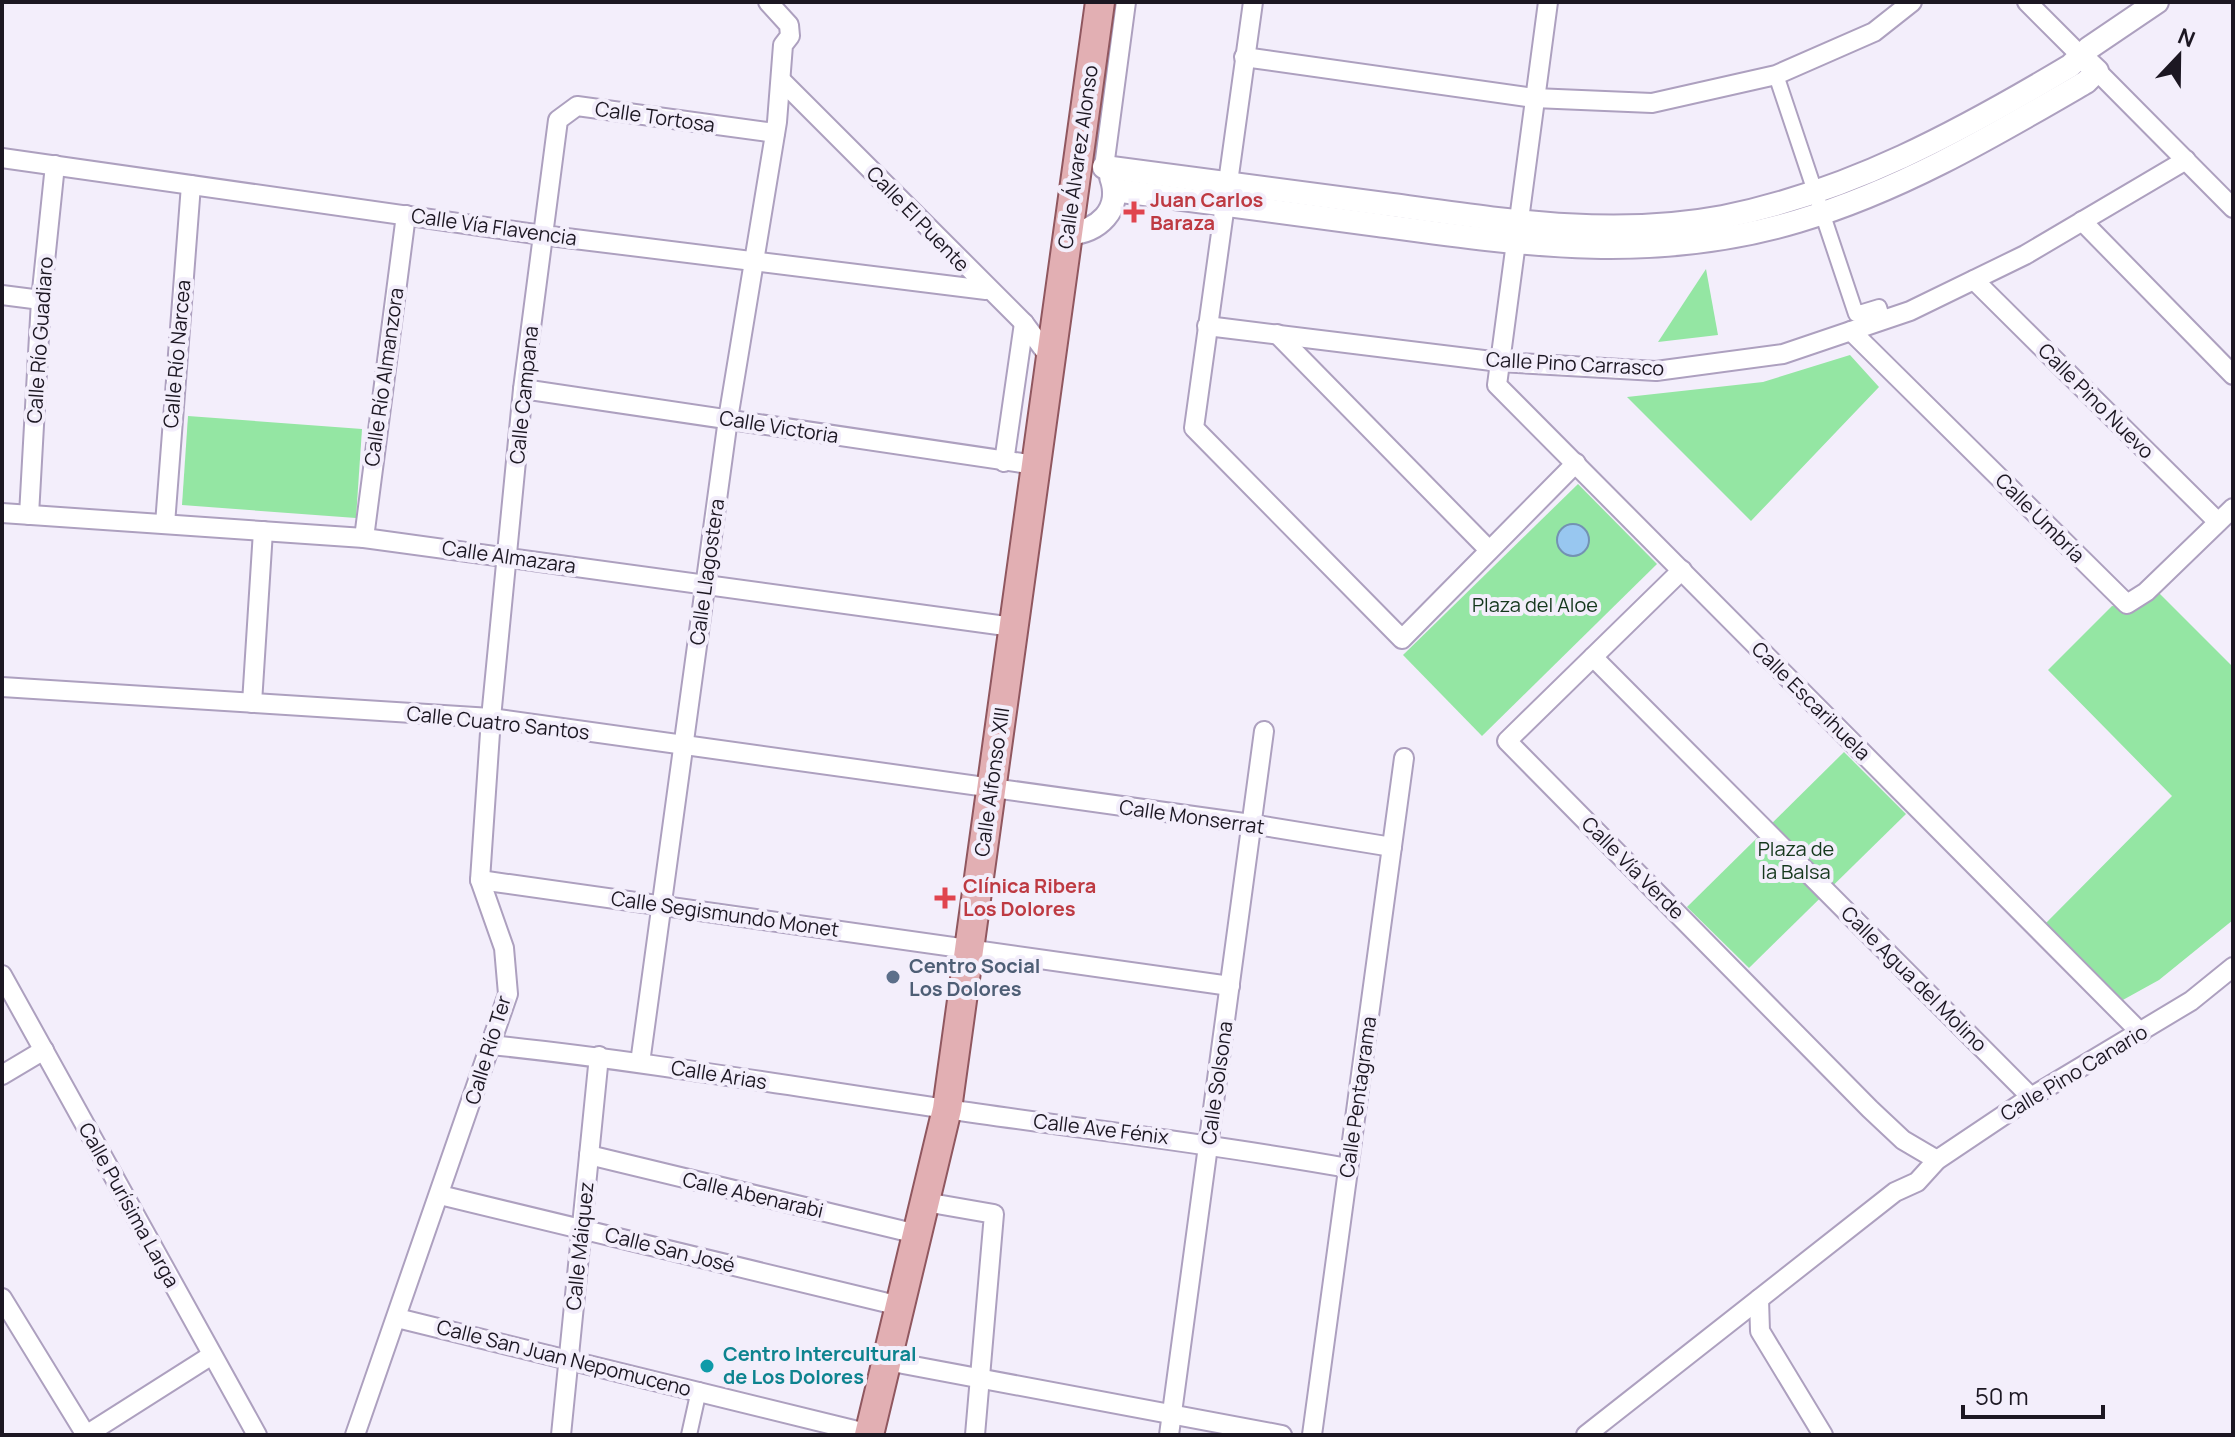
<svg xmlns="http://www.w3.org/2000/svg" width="2235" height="1437" font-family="Manrope,sans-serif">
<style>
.green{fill:#94e6a3}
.water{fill:#98c7f0;stroke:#7392b2;stroke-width:2}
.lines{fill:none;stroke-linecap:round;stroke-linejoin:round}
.pedestrian-casing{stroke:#ada0bf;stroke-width:18}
.minor-casing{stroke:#ada0bf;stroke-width:22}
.tertiary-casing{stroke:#ada0bf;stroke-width:26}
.primary-casing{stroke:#90575f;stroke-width:32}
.pedestrian{stroke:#fff;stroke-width:14}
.minor{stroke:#fff;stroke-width:18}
.tertiary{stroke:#fff;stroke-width:22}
.primary{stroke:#e2afb3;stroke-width:28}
.health-dot{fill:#e0444e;stroke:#f3eefb;stroke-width:3}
.service-dot{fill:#5c6f8a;stroke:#f3eefb;stroke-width:3}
.culture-dot{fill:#0f9aa8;stroke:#f3eefb;stroke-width:3}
.labels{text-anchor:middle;stroke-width:8;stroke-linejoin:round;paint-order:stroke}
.street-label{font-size:20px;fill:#1c1722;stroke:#f3eefb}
.health-label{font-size:20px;font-weight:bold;fill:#be3a42;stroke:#f3eefb;text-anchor:start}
.park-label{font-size:20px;fill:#14371c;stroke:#f3eefb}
.service-label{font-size:20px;font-weight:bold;fill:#4e5e75;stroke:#f3eefb;text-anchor:start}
.culture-label{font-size:20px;font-weight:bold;fill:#0d838f;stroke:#f3eefb;text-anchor:start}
</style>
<rect width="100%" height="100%" fill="#f3eefb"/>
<g class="green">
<path d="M1706,269L1718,335L1658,342Z"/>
<path d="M1850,355L1879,387L1751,521L1627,397L1763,382Z"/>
<path d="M188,416L362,429L356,518L182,505Z"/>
<path d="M1578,484L1657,564L1482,736L1403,655Z"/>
<path d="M2158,592L2233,667V920L2159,980L2121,1001L2045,924L2172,796L2048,670L2112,606L2137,608Z"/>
<path d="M1844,752L1906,814L1749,968L1687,907Z"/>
</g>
<circle class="water" cx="1573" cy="540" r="16"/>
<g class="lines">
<g class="pedestrian-casing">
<g id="pedestrian">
<path d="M1776,75L1856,314L1879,307L1883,320"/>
<path d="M689,1435L699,1390"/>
</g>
</g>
<g class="minor-casing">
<g id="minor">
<path d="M1253,2L1194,428L1402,639L1576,463"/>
<path d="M1548,2L1497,385L2141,1033"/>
<path d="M2027,2L2081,56"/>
<path d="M1244,57L1534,98L1652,103L1776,75L1874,32L1912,2"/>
<path d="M2097,71L2233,208"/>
<path d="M783,82L1024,323L1050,358"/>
<path d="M2,158L542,235L986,290"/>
<path d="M1104,167L1126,2"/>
<path d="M2082,221L2233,375"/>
<path d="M1974,280L2218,522"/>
<path d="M2,295L41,300"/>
<path d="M1207,326L1500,362L1656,371L1783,354L1910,311L2025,255L2186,160"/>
<path d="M1851,331L2127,604L2146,592L2233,508"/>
<path d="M1277,334L1489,550"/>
<path d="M523,389L1035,465"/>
<path d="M1004,462L1024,323"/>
<path d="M2,513L364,538L1013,627"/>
<path d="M29,515L41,300L55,165"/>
<path d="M165,524L191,185"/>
<path d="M364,538L406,215"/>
<path d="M1682,570L1507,741L1870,1109L1903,1140L1937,1160"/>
<path d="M1593,657L2031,1097"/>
<path d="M2,687L491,718L1251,824L1392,847"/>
<path d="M252,703L263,531"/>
<path d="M480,880L1230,986"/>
<path d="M2,975L257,1435"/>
<path d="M491,1045C644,1061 795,1087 947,1109C1081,1129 1215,1144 1348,1168"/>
<path d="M640,1063L728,419L777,122L783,45L790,36L789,25L768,2"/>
<path d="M2,1075L44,1050"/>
<path d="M589,1155L917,1234"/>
<path d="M440,1195L900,1306"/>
<path d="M925,1202L994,1214L975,1435"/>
<path d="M2,1298L86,1435"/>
<path d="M1759,1299L1760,1331L1823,1435"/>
<path d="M397,1318L870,1434"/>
<path d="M887,1361L1282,1435"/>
<path d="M86,1435L212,1355"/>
<path d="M355,1435L508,994L504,948L480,880L491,718L523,389L558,120L577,106L775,133"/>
<path d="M561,1435L599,1056"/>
<path d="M1169,1435L1264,731"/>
<path d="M1312,1435L1404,758"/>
<path d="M1586,1435L1895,1192L1917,1182L1937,1160L2031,1097L2191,1001L2233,967"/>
</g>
</g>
<g class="tertiary-casing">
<g id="tertiary">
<path d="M1104,167C1200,179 1296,192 1392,205C1502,220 1612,238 1723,217C1849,192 1961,131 2070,66L2089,48L2157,2"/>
<path d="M1114,190C1202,202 1290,214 1378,225C1524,245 1654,264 1798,221C1902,190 1993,136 2086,82L2097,71L2081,56"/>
<path d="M1067,234C1098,232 1123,210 1111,177"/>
</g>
</g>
<g class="primary-casing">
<path id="primary" d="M869,1435L947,1109L1100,2"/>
</g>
<use href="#pedestrian" class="pedestrian"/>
<use href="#minor" class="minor"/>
<use href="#tertiary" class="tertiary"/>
<use href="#primary" class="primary"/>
</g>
<g class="health-dot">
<path d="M1130 200h8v8h8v8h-8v8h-8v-8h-8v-8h8z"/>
<path d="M941 886h8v8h8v8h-8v8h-8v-8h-8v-8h8z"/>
</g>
<circle class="service-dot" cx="893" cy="977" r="8"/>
<circle class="culture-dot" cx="707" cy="1366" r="8"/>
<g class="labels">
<g class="street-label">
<text transform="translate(655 117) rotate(8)" y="7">Calle Tortosa</text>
<text transform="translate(1078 157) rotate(-82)" y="7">Calle Álvarez Alonso</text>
<text transform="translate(918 219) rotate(46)" y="7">Calle El Puente</text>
<text transform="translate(494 227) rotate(8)" y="7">Calle Vía Flavencia</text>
<text transform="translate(40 340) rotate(-86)" y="7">Calle Río Guadiaro</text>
<text transform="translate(177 354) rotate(-85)" y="7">Calle Río Narcea</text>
<text transform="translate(1575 364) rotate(3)" y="7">Calle Pino Carrasco</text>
<text transform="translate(384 377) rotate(-82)" y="7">Calle Río Almanzora</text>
<text transform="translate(524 395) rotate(-84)" y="7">Calle Campana</text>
<text transform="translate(2096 401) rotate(45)" y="7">Calle Pino Nuevo</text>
<text transform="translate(779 427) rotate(9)" y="7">Calle Victoria</text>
<text transform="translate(2040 518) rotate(45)" y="7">Calle Umbría</text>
<text transform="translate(509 557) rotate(8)" y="7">Calle Almazara</text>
<text transform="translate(707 572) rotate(-82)" y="7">Calle Llagostera</text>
<text transform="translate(1811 701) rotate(45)" y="7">Calle Escarihuela</text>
<text transform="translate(498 723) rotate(6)" y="7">Calle Cuatro Santos</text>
<text transform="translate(992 782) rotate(-82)" y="7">Calle Alfonso XIII</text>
<text transform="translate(1192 817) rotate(8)" y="7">Calle Monserrat</text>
<text transform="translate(1633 868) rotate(45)" y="7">Calle Vía Verde</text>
<text transform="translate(725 914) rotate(8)" y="7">Calle Segismundo Monet</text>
<text transform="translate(1914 979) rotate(45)" y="7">Calle Agua del Molino</text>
<text transform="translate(488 1050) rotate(-73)" y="7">Calle Río Ter</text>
<text transform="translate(2074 1073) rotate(-31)" y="7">Calle Pino Canario</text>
<text transform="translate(719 1075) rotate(9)" y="7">Calle Arias</text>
<text transform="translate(1217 1083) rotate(-82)" y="7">Calle Solsona</text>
<text transform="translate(1358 1097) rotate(-82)" y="7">Calle Pentagrama</text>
<text transform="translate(1101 1129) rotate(7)" y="7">Calle Ave Fénix</text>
<text transform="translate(753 1195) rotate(13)" y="7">Calle Abenarabi</text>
<text transform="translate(129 1205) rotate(61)" y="7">Calle Purísima Larga</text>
<text transform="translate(580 1246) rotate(-84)" y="7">Calle Máiquez</text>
<text transform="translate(670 1250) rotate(14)" y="7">Calle San José</text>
<text transform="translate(564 1358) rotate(14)" y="7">Calle San Juan Nepomuceno</text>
</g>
<g class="health-label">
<text x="1150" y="207">Juan Carlos<tspan x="1150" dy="23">Baraza</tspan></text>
<text x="963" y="893">Clínica Ribera<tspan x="963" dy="23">Los Dolores</tspan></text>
</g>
<g class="park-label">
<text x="1535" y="612">Plaza del Aloe</text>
<text x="1796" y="856">Plaza de<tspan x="1796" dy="23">la Balsa</tspan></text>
</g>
<g class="service-label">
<text x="909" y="973">Centro Social<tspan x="909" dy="23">Los Dolores</tspan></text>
</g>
<g class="culture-label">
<text x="723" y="1361">Centro Intercultural<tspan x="723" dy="23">de Los Dolores</tspan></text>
</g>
</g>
<rect width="2235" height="1437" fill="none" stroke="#1c1722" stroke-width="8"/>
<g transform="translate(2179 56) rotate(22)" stroke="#f3eefb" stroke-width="6" paint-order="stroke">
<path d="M0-6L14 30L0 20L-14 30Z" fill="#1c1722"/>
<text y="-12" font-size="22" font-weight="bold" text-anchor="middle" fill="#1c1722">N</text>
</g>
<path d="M1963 1405v12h140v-12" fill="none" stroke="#1c1722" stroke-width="4"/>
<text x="1975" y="1405" font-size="24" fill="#1c1722" stroke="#f3eefb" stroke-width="6" paint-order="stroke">50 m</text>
</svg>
